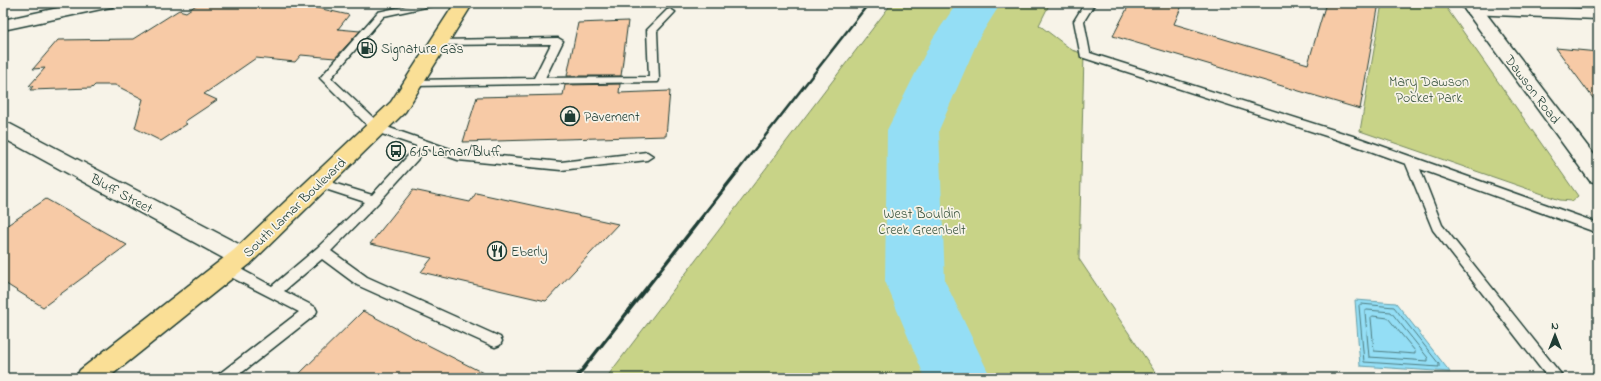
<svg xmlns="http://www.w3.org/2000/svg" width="1601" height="381" font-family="'Indie Flower',sans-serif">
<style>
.green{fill:#c8d387;stroke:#74885e}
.water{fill:#94def5;stroke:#659ea8}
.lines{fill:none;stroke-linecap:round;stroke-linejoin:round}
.shore{stroke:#4e7d81;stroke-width:1}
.river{fill:#94def5;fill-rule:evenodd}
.building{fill:#f7caa6;stroke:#1f3d34}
.service-casing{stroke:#1f3d34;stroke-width:3}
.minor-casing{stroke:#1f3d34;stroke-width:3}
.tertiary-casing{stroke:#1f3d34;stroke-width:3}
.primary-casing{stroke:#1f3d34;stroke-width:3}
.service{fill:#f7f3e8;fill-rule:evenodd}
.minor{fill:#f7f3e8;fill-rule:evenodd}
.tertiary{fill:#f7f3e8;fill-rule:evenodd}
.primary{fill:#fadf96;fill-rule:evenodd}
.rail-far1{stroke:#1f3d34;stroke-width:2.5}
.rail{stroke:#1f3d34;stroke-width:3.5}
.labels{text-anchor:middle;stroke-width:3.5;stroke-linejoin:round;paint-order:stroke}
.poi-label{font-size:14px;fill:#1f3d34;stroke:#f7f3e8;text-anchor:start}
.park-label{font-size:14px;fill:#415b45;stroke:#f7f3e8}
.street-label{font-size:14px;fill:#1f3d34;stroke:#f7f3e8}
</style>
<rect width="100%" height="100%" fill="#f7f3e8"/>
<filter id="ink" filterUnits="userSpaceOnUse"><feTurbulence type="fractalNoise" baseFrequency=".025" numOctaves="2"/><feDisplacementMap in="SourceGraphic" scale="8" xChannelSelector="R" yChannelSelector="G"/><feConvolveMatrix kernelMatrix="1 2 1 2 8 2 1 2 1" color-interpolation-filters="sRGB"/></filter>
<g filter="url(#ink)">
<g class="green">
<path d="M892,3H1050L1039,25L1072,50L1084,54L1079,259L1159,378H606Z"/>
<path d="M1382,3H1443L1578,196L1572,201L1560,200L1360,131Z"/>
</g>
<g class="water">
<path d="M969,3H987L955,56L913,133L942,53Z"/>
<path d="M1355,300L1396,303L1450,372L1360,366Z"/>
</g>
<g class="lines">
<g class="shore">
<path d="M972,3L946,55V60H948L983,3"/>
<path d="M1361,304L1394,307L1439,364V367L1364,362L1359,306Z"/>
<path d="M1367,310L1391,312L1428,358V361L1369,357L1365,312Z"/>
<path d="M1373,316L1388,318L1415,351V354L1374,351L1371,318Z"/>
</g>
<path class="river" d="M957,3H1001L979,38L939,130L945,281L991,378H925L885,281L887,130L933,38Z"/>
</g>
<g class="building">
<path d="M199,3H295L349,15L338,29L360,31L335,58L301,55L295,62L256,58L204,94L217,100L184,122L187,124L161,141L135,128L143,99L115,85H95L92,88L30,90L33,86H29L45,68L33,69L58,40L133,39L179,10L186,12Z"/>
<path d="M1130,3H1183L1174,24L1308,64L1326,3H1379L1360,109L1113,36Z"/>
<path d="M628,21L621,76H567L578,23Z"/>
<path d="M1556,48L1598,52V105Z"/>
<path d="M620,84L619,93L670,91L666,136L463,142L477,97L563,95L565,85Z"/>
<path d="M413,190L470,202L476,193L618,224L546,301L421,272L432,258L370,244Z"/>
<path d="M46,199L127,245L43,307L3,282V228Z"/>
<path d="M363,311L426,344L493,378H295Z"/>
</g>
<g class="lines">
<g class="service-casing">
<g id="service">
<path d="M419,3H437L435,5L384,16L331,78L381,125L459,152L561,162L647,152L653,156L647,160L561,170L458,160L427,149L378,203L331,251L367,277L500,337L502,341L500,345L495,347L490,345L357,285L322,259L284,291L315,307L317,311L315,315L235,378H217L219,374L299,312L223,273L222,269L223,265L228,264L233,265L272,286L317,248L365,202L316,186L314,183L316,180L320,179L372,195L417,146L373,131L320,78L378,12Z"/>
<path d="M1085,3H1095L1084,21L1090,53L1359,138L1598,223V233L1420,169L1442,225L1564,378H1548L1433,230L1406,164L1351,144L1081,57L1074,21Z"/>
<path d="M670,9L675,12L657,31L659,80L658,82L414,86L409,83L414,80L534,78L551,44L435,45L434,43L439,40L558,38L563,41L545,78L649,77L647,30L667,10Z"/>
</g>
</g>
<g class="minor-casing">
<g id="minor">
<path d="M81,3H115L112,7L106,8L3,30V20Z"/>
<path d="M1474,5L1598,9V19L1468,14L1465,10L1468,6Z"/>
<path d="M3,122L10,124L250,250L254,257L250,264L242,266L234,264L3,138Z"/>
</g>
</g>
<g class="tertiary-casing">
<path id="tertiary" d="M1460,3H1478L1598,160V183L1590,181Z"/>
</g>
<g class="primary-casing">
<path id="primary" d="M455,3H473L405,112L250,264L108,378H76L80,370L234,250L391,102Z"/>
</g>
<use href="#service" class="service"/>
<use href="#minor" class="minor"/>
<use href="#tertiary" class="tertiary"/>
<use href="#primary" class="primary"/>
<path class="rail-far1" d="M737,172L869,3"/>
<path class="rail" d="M576,378L738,171"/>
</g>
</g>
<defs>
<g id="fuel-ring" transform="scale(1)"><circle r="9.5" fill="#f7f3e8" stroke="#1f3d34" stroke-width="1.5"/><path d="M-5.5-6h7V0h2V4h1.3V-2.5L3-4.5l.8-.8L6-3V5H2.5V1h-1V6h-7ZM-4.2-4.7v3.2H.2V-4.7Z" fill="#1f3d34"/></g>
<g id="shop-ring" transform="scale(1)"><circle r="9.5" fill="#f7f3e8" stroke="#1f3d34" stroke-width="1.5"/><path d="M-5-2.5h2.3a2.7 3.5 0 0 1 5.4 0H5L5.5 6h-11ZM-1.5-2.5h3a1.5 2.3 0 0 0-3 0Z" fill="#1f3d34"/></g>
<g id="bus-ring" transform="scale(1)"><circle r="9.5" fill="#f7f3e8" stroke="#1f3d34" stroke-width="1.5"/><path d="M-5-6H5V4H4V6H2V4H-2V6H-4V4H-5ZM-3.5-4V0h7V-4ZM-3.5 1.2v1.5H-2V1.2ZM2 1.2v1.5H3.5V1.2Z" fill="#1f3d34"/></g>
<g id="restaurant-ring" transform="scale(1)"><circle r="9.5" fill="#f7f3e8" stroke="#1f3d34" stroke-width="1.5"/><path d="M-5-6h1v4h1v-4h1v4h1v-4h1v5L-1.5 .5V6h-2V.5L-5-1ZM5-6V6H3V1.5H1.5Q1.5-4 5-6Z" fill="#1f3d34"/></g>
</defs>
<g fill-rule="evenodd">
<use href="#fuel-ring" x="367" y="48"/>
<use href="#shop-ring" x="570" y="116"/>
<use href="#bus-ring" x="396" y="151"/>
<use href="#restaurant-ring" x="497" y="251"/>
</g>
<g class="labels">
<g class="poi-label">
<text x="381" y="53">Signature Gas</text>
<text x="584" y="121">Pavement</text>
<text x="410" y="156">615 Lamar/Bluff</text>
<text x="511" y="256">Eberly</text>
</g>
<g class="park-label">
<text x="1429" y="86">Mary Dawson<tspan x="1429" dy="16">Pocket Park</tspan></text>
<text x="922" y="218">West Bouldin<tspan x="922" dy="16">Creek Greenbelt</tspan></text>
</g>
<g class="street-label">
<text transform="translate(1533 89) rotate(53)" y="5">Dawson Road</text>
<text transform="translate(122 193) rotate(28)" y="5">Bluff Street</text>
<text transform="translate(294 207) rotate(-44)" y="5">South Lamar Boulevard</text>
</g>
</g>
<rect width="1601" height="381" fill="none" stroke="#f7f3e8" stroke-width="16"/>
<rect x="8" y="8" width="1585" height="365" fill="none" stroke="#1f3d34" stroke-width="1.5" filter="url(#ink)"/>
<g transform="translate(1555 335)" stroke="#f7f3e8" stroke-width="3" paint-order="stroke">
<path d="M0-3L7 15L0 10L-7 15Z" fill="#1f3d34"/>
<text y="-6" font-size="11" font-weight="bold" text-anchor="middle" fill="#1f3d34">N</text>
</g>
</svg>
